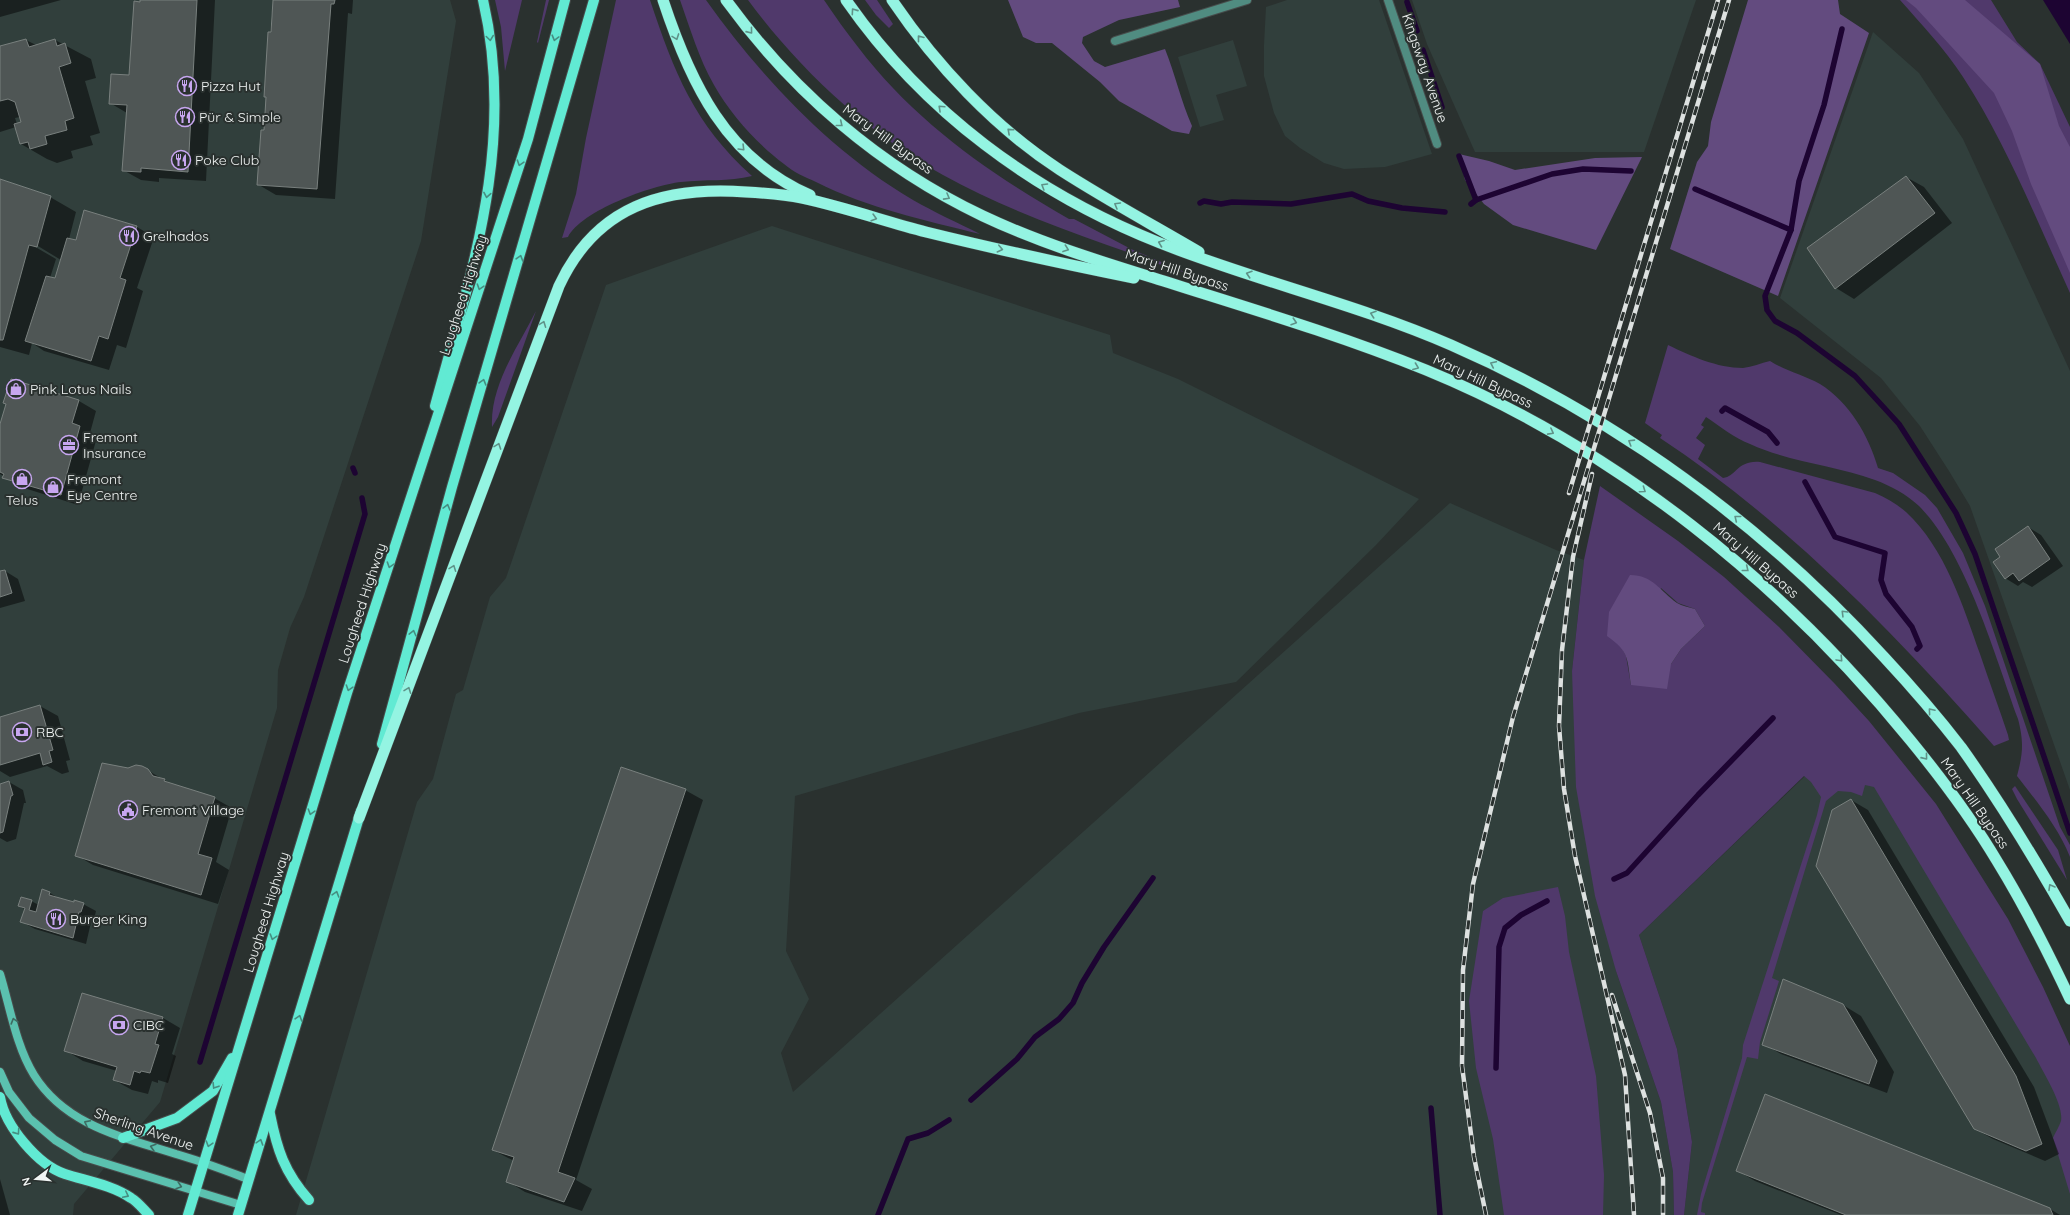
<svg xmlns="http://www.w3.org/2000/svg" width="2070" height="1215" font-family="Quicksand,sans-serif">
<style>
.built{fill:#313f3c}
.green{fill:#50396b;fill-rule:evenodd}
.forest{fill:#634b7f}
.water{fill:#1d0432}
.shadow{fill:#0007;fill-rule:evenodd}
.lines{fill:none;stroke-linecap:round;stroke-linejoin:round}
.stream{stroke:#1d0432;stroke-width:5.5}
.building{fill:#4f5655;stroke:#79807e}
.minor-casing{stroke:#464c4b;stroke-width:10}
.secondary-casing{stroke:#464c4b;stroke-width:10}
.primary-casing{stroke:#464c4b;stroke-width:12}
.trunk-casing{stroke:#464c4b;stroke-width:12}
.minor{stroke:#508c81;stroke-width:8}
.secondary{stroke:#5bc1af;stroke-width:8}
.primary{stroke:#61ead3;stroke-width:10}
.trunk{stroke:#94f4e2;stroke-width:11}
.rail-casing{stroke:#dde1e0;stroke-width:4.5}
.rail{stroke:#2a312f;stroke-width:3;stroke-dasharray:9;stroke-linecap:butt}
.oneway{stroke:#5f9288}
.oneway2{stroke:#468e81}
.oneway3{stroke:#3e6b62}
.labels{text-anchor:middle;stroke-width:4;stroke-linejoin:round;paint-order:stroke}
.street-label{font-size:14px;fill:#f1f5f4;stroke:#2a312f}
.poi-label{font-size:14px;fill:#f1f5f4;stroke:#2a312f;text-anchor:start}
</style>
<rect width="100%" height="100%" fill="#2a312f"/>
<g class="built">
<path d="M0,0H450L456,21L421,241L304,597L290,628L278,670L277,708L160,1102L74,1204L73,1215H0Z"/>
<path d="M1287,0H1379L1432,154L1385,167L1344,169L1324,163L1300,148L1285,136L1274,113L1264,76V45L1266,7Z"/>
<path d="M1412,0H1696L1644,152H1475L1427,44Z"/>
<path d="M1873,32L1919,73L1963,139L2070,371V790L1970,506L1949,471L1920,426L1881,378L1780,298Z"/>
<path d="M1233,40L1247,86L1216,95L1224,120L1200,127L1178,57Z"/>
<path d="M772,226L1110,335L1113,353L1178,379L1419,499L1376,545L1236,682L1079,713L795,796L786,951L809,999L781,1053L793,1092L1450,503L1556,550L1584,560L1572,671L1616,971L1661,1102L1673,1172L1674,1215H296L417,802L433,779L456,694L463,690L490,597L506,578L606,285Z"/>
<path d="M1849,734L2070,1074V1215H1684L1692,1142L1677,1049L1639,935Z"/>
</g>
<g class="green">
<path d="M495,0H522L505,71L501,27Z"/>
<path d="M546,0H549L538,43L537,42Z"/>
<path d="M616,0H650C674,72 694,124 752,176C729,182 705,179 681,182C652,185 581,211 568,237L562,238L576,194L586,138Z"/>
<path d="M680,0H706C761,77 830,151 913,200C934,212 958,223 980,234C924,220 868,208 816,182C805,177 793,172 784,164C756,143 731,115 714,85C699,59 690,28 680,0Z"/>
<path d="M748,0H824C835,16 846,32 858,47C914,121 990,174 1069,219H1074L1131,249L1187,273C1160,266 1134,254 1107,245C1051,225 995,204 943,175C866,132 800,70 748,0Z"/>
<path d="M865,0H877L893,24L889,28L876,15Z"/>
<path d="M1900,0H1991L2017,42L2040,64L2070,127V293C2037,221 2006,143 1963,77C1945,49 1922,25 1900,0Z"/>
<path d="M536,311L498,417L492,427C490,385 518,347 536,311Z"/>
<path d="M1668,345C1691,356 1717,368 1743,368C1752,367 1761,363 1770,361C1786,371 1804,375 1820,384C1849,402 1869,436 1878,468L1893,473L1925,495L1937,508L1963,553L1985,606L2060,827L2070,845V857C2058,827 2037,802 2017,776C2023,753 2024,742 2018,719C1995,656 1966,553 1919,506C1906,494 1891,486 1875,480C1834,465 1789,462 1750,444C1734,438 1720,426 1706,417L1701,425L1704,427L1696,438L1705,445L1698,459L1723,478C1736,477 1737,460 1760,462L1875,493C1886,498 1897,504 1906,512C1945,548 1963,606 1980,654C1989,681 1999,708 2008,735L2009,740L1994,746C1894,632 1787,522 1660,438L1662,435L1645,423Z"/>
<path d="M1600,486L1678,541L1724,577L1779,627L1835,684L1869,721L1936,804L2008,919L2043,987L2070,1046V1194L2053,1138C2055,1133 2059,1127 2061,1121C2064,1105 2043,1072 2036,1058L1874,787L1865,785L1862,796L1851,792L1838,791L1826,801L1772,978L1779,981L1760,1042L1758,1059L1747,1057L1702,1203L1701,1212L1705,1213V1215H1697L1701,1194L1742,1058L1743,1045L1817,815L1821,797L1811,782L1804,776L1639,935L1677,1049L1692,1142L1684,1215H1674L1673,1172L1661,1102L1616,971L1595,896L1576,787L1572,671L1584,560ZM1661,588L1678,603L1695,609L1705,626L1681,649L1671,664L1631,685L1626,656L1621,646Z"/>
<path d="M2015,786L2058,850L2067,880L2017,799L2012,789Z"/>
<path d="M1558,887L1565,916L1569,952L1596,1076L1604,1175L1603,1215H1504L1493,1139L1476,1068L1469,1001L1483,911L1503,898Z"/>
</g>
<g class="forest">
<path d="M1008,0H1178L1180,7L1119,20L1083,37L1082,43L1094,61L1105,67L1165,49C1175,74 1181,101 1192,126L1189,134L1172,131L1119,101L1100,82L1052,43H1036L1023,37Z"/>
<path d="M1748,0H1838L1840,14L1869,33L1778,296L1670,249L1697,162L1708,146L1711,122Z"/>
<path d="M1906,0H1965L2040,64L2059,126L2070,147V273L2031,184L2012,131L1994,93L1916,8Z"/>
<path d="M1459,154L1489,161L1515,170L1595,158L1642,157L1596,250L1513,225L1484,204L1465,180Z"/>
<path d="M1630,575C1653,575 1660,591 1677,603C1682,606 1689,607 1695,609L1705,626L1681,649L1671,664L1667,689L1631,685C1627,659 1630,652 1607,636L1609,612Z"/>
</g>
<path class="water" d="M2043,0H2070V44Z"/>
<g class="shadow">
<path d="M0,0H61L0,17Z"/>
<path d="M141,0H215L206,181L159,178V182L141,180L123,170L127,113L110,103L130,76Z"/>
<path d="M273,0H353L352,14L348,13L335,199L276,195L259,185L265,132L267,98L265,96Z"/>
<path d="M26,40L36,45L55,40L91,59L96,78L85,81L100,133L90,136L93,145L71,151L73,158L57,163L47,159L21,144L16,127L0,132V47ZM20,117L22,123L17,124L15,118Z"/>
<path d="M1906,177L1924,187L1952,223L1854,299L1836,288L1808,248Z"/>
<path d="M0,180L50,197L76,212L69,239L76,242L85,212L137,227L154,237L137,288L143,291L126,348L117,345L109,370L44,351L32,343L29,355L0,347ZM33,243L61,260L55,279L50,278L56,259L32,245Z"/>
<path d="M11,380L79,401L96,411L90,433L97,437L78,505L21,487L0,474V427L7,404Z"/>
<path d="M2028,527L2041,535L2063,566L2032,587L2023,582L2018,586L2005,578L2002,557Z"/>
<path d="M5,571L18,579L25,601L0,608V572Z"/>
<path d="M40,706L58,716L70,760L66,761L69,772L62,774L47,766L10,777L0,771V718Z"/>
<path d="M128,769L147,770L173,785L214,798L232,808L216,862L229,870L218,904L93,865L76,855Z"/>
<path d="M9,782L23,790L26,803H24L16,839L7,842L0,838V785Z"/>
<path d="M685,790L703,800L576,1180L592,1189L582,1211L525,1192L507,1181L514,1161L493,1150Z"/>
<path d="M1851,800L1868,810L2034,1087L2059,1154L2045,1161L1993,1139L1975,1129Z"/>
<path d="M50,893L60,899L83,904L96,911L94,919L92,918L86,944L35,929L22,922L26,910L19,906L31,901L39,905Z"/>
<path d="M1843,1005L1861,1016L1894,1072L1887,1093L1781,1054L1764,1044Z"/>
<path d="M163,1018L180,1028L172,1054L176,1056L168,1083L158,1080V1083L152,1081L148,1094L132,1090L114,1080L117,1071L83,1061L65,1050Z"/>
<path d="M1738,1171L2050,1209L2060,1215H1841L1755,1181Z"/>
<path d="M0,1179L10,1215H0Z"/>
</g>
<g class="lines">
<g class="stream">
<path d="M1407,2L1417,31"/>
<path d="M1842,29L1824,105L1799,181L1791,230L1765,296L1767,310L1775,321L1797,333L1855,376L1899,424L1956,513L1975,554L2070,833"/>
<path d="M1423,50L1442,107"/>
<path d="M1459,156L1476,200"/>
<path d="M1695,189L1791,230"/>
<path d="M1200,203L1204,201L1221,204L1232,202L1291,204L1352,194L1368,201L1402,208L1445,212"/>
<path d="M1471,204L1476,200L1552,174L1583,169L1631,171"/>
<path d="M1722,411L1725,408L1768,432L1777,443"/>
<path d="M353,468L355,473"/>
<path d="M1805,482L1835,537L1885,553L1881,580L1886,594L1912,627L1920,646L1917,649"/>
<path d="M1614,879L1627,873L1698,795L1773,718"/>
<path d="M200,1062L365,514L362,498"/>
<path d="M1496,1068L1499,947L1505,928L1521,915L1547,901"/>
<path d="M971,1100L1017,1059L1035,1037L1059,1019L1073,1003L1082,983L1104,947L1153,878"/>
<path d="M1431,1108L1440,1215"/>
<path d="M878,1215L908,1139L928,1133L949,1120"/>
</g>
</g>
<g class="building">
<path d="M140,0H197L188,172L141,168V172L122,171L127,105L109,104L111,74L129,75L134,1L140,2Z"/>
<path d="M273,0H335L334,4H331L317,189L257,185L261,130H264L266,97H264L268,32H271Z"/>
<path d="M26,39L29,47L55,39L57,46L65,43L71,63L59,67L74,118L65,121L67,130L45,136L47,144L30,149L28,142L20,144L14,124L21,122L15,102L8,99L0,101V46Z"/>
<path d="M1906,176L1935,213L1835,289L1807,248Z"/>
<path d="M0,179L51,196L37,247L29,245L3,340H0Z"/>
<path d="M84,210L137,226L120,278L126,280L108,339L99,336L91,361L25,341L46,276L55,278L67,238L76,240Z"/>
<path d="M11,379L79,400L72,423L80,426L61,495L2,478L4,474L0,472V424L6,404L3,403Z"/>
<path d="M2028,526L2050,559L2019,581L2013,573L2005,579L1993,562L2000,557L1995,549Z"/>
<path d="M5,570L12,593L0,597V571Z"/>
<path d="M40,705L53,750L49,751L52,762L43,765L40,753L0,765V717Z"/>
<path d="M102,763L128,768L136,765L142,766L148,769L153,776L165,779L164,781L215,797L198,854L212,858L201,895L75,856Z"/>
<path d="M621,767L686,789L558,1172L575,1178L564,1202L506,1182L514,1157L492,1150Z"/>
<path d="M9,781L13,795L11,796L3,832L0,833V784Z"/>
<path d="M1851,799L2016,1076L2042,1144L2026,1151L1974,1129L1816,866L1832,810Z"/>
<path d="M42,889L50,892L49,895L74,902V900L84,903L81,912H79L73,938L20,922L25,908L18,906L21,897L32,900L29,910L36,912Z"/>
<path d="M1783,979L1843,1004L1877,1061L1869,1084L1762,1045Z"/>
<path d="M82,993L163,1017L155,1044L159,1045L150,1073L141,1071L140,1073L134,1071L130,1085L113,1080L117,1067L64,1051Z"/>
<path d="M1765,1094L2050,1208L2053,1215H1846L1736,1171Z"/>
</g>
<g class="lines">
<g class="minor-casing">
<g id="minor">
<path d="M1388,0L1437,144"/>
<path d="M1115,41L1247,0"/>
</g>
</g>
<g class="secondary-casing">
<g id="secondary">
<path d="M0,974C10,1007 16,1046 34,1075C66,1126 123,1137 176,1154C201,1161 224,1170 248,1179"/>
<path d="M0,1072L9,1092L29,1118L55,1140L81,1156L241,1205"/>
</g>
</g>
<g class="primary-casing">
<g id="primary">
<path d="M435,406C472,270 516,143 483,0"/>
<path d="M382,744L452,487L594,0"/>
<path d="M0,1097C5,1126 38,1165 65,1174C87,1181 112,1185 131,1198C138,1202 143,1209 149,1215"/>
<path d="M270,1114C277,1149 284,1172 309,1200"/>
<path d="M123,1138L177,1118L213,1091L232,1058"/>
<path d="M188,1215L347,693L528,139L565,0"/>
<path d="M238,1215L361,811"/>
</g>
</g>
<g class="trunk-casing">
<g id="trunk">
<path d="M663,0C690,82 726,159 810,195"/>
<path d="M726,0C793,92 880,167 983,216C1038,242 1096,260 1154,278C1245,307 1337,334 1426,370C1616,448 1782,582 1911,741C1942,779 1972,819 1997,861C2024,905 2048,952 2070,999"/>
<path d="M846,0C924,112 1034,193 1160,243C1256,281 1357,304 1451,345C1616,417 1763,524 1884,657C1911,686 1937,716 1961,747C2001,803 2036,861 2070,921"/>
<path d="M892,0C936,65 994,127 1060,170C1105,199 1153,225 1199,252"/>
<path d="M359,818L559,286C596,206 663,186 746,192C765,193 783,194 802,198C844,207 884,221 926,232C995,249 1065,264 1134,278"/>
</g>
</g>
<use href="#minor" class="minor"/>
<use href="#secondary" class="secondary"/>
<use href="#primary" class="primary"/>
<use href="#trunk" class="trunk"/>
<g class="rail-casing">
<g id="rail">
<path d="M1592,474L1573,557L1562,650L1559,726L1564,789L1575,856L1625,1075L1634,1215"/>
<path d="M1569,493L1718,0"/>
<path d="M1612,995L1650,1113L1663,1178V1215"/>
<path d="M1486,1215L1474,1157L1462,1066L1463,970L1473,884L1513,717L1729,0"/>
</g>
</g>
<use href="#rail" class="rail"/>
</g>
<defs><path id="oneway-chevron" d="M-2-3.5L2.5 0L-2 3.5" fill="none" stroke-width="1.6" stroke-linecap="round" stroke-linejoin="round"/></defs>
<g class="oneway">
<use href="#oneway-chevron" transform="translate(854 11) rotate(-125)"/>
<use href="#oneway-chevron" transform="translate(750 31) rotate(51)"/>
<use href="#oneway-chevron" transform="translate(676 37) rotate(70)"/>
<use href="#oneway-chevron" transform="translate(920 38) rotate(-128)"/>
<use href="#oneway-chevron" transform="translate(941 108) rotate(-137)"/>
<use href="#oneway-chevron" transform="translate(840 124) rotate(39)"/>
<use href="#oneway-chevron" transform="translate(1010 131) rotate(-138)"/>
<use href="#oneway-chevron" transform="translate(742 148) rotate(45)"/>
<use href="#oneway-chevron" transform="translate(1044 186) rotate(-149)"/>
<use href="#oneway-chevron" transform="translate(947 197) rotate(29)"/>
<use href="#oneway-chevron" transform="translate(1117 205) rotate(-150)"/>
<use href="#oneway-chevron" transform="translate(874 218) rotate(16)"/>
<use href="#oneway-chevron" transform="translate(1161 243) rotate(-159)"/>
<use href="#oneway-chevron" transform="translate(1000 249) rotate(13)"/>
<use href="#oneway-chevron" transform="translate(1066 249) rotate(20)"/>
<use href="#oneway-chevron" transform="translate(1249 274) rotate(-162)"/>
<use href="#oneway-chevron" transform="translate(1373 314) rotate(-161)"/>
<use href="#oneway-chevron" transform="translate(1294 322) rotate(18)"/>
<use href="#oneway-chevron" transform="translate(543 324) rotate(-69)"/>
<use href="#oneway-chevron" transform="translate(1493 364) rotate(-155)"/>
<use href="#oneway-chevron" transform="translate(1416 367) rotate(21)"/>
<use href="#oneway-chevron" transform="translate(1551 432) rotate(28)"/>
<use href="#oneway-chevron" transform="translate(1631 442) rotate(-148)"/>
<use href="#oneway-chevron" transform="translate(498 446) rotate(-70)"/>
<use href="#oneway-chevron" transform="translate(1643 490) rotate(35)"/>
<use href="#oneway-chevron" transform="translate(1737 518) rotate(-141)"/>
<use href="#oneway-chevron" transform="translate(453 568) rotate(-69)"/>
<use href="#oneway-chevron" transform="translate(1746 569) rotate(39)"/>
<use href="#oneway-chevron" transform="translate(1844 613) rotate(-135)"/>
<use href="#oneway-chevron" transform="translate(1840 659) rotate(47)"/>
<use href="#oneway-chevron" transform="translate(408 690) rotate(-69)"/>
<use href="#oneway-chevron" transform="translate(1931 711) rotate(-130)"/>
<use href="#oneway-chevron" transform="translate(1925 757) rotate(51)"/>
<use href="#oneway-chevron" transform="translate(2051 887) rotate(-120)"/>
</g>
<g class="oneway2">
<use href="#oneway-chevron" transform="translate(490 38) rotate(82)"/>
<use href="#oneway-chevron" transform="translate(555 38) rotate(105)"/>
<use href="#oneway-chevron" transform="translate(520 163) rotate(108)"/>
<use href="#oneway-chevron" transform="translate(487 195) rotate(100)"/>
<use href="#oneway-chevron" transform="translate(520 258) rotate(-73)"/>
<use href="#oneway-chevron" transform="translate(480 287) rotate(108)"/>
<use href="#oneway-chevron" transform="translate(483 382) rotate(-74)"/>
<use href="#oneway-chevron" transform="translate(447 507) rotate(-75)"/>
<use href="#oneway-chevron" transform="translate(390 565) rotate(108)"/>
<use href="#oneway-chevron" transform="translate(413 633) rotate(-76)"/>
<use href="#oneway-chevron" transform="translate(349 688) rotate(108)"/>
<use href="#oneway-chevron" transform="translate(311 812) rotate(107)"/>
<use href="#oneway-chevron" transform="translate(336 894) rotate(-73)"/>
<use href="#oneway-chevron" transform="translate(273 937) rotate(107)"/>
<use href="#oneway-chevron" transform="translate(299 1018) rotate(-73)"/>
<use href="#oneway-chevron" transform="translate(215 1086) rotate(122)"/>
<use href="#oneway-chevron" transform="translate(17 1132) rotate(55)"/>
<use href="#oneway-chevron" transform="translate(260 1142) rotate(-72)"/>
<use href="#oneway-chevron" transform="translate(209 1144) rotate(107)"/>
<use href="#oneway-chevron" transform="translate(126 1195) rotate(27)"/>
</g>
<g class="oneway3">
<use href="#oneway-chevron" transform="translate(14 1021) rotate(-106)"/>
<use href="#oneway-chevron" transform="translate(87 1123) rotate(-153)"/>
<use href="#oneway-chevron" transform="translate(153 1147) rotate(-164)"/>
<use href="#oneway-chevron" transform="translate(179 1186) rotate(18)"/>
</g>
<defs>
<g id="restaurant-ring" transform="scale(1)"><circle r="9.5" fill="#2a312f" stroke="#c7a6f0" stroke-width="1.5"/><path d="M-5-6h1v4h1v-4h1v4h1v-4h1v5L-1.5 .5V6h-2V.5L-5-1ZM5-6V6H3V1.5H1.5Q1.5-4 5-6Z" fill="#c7a6f0"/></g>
<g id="shop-ring" transform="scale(1)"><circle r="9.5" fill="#2a312f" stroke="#c7a6f0" stroke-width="1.5"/><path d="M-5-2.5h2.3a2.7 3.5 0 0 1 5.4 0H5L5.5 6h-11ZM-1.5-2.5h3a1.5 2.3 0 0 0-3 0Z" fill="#c7a6f0"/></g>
<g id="office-ring" transform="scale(1)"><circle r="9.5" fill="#2a312f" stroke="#c7a6f0" stroke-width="1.5"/><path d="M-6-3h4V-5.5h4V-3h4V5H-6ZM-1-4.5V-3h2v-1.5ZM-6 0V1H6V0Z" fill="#c7a6f0"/></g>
<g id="bank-ring" transform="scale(1)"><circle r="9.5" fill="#2a312f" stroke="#c7a6f0" stroke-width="1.5"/><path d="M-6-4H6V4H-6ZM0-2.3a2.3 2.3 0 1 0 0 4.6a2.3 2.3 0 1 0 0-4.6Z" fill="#c7a6f0"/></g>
<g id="civic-ring" transform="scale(1)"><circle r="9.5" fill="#2a312f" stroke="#c7a6f0" stroke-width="1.5"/><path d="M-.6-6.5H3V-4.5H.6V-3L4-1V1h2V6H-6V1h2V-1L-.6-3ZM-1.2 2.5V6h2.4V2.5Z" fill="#c7a6f0"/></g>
</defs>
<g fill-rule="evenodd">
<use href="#restaurant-ring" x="187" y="86"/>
<use href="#restaurant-ring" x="185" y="117"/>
<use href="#restaurant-ring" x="181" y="160"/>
<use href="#restaurant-ring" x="129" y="236"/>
<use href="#shop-ring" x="16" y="389"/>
<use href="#office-ring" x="69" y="445"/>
<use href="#shop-ring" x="22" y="479"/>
<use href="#shop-ring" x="53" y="487"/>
<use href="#bank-ring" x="22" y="732"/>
<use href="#civic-ring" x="128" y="810"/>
<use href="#restaurant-ring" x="56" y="919"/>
<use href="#bank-ring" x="119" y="1025"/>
</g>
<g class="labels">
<g class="street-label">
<text transform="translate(1425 68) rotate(71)" y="5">Kingsway Avenue</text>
<text transform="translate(888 139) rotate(36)" y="5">Mary Hill Bypass</text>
<text transform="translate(1177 270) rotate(18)" y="5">Mary Hill Bypass</text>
<text transform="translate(463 295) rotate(-72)" y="5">Lougheed Highway</text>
<text transform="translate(1483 381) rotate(25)" y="5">Mary Hill Bypass</text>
<text transform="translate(1756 560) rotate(41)" y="5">Mary Hill Bypass</text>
<text transform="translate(362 603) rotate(-72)" y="5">Lougheed Highway</text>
<text transform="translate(1975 803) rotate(55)" y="5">Mary Hill Bypass</text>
<text transform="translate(266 912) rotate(-73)" y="5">Lougheed Highway</text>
<text transform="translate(144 1129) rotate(19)" y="5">Sherling Avenue</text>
</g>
<g class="poi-label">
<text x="201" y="91">Pizza Hut</text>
<text x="199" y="122">Pür &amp; Simple</text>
<text x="195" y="165">Poke Club</text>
<text x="143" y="241">Grelhados</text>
<text x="30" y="394">Pink Lotus Nails</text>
<text x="83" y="442">Fremont<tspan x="83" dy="16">Insurance</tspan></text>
<text x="67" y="484">Fremont<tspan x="67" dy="16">Eye Centre</tspan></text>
<text x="22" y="505" text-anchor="middle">Telus</text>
<text x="36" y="737">RBC</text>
<text x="142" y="815">Fremont Village</text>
<text x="70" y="924">Burger King</text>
<text x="133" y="1030">CIBC</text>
</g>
</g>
<g transform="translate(36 1179) rotate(254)" stroke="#2a312f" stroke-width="3" paint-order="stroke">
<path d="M0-3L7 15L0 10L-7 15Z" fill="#f1f5f4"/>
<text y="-6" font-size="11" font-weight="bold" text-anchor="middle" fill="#f1f5f4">N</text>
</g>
</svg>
